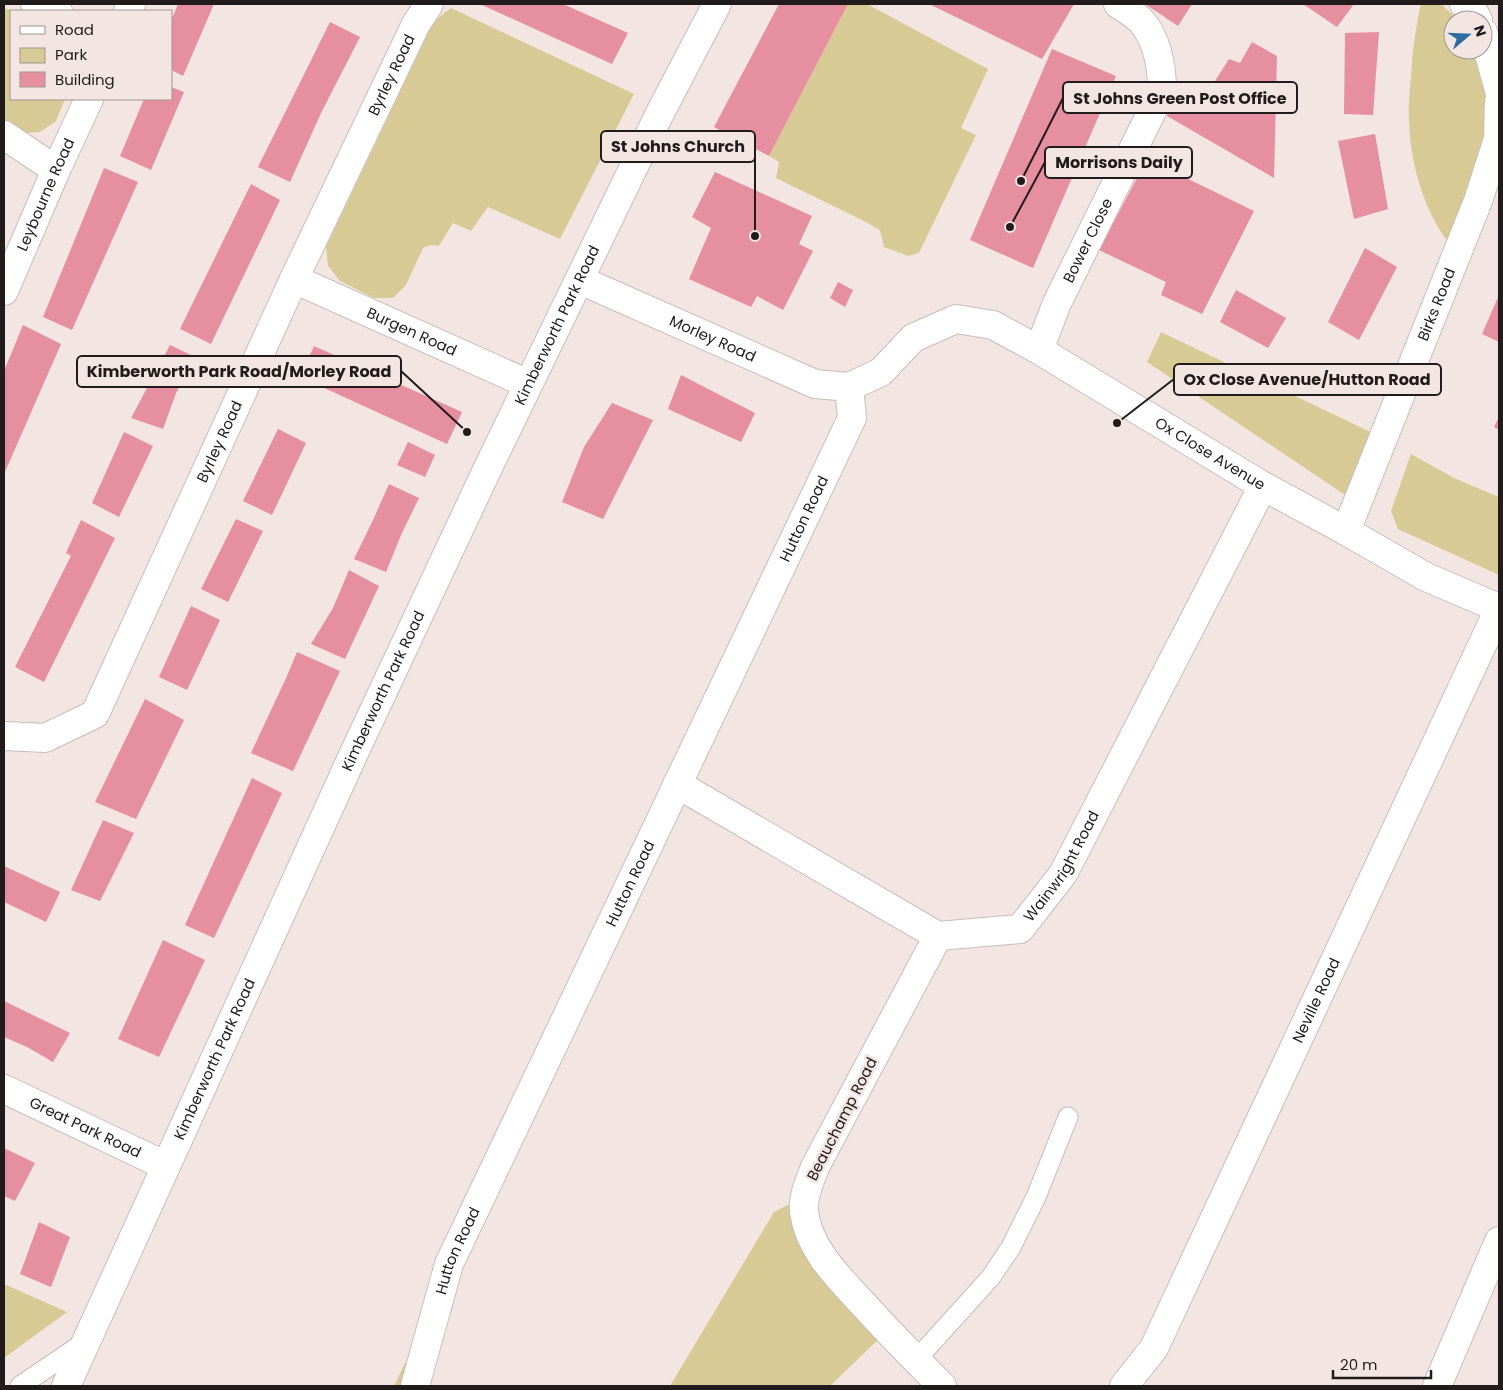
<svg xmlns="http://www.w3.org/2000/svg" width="1503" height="1390" font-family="Poppins,sans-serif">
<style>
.green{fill:#d8ca94}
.building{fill:#e68fa1}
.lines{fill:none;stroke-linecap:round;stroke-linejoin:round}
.service-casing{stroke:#cabdba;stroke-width:21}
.minor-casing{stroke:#cabdba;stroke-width:30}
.service{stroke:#fff;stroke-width:19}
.minor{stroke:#fff;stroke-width:28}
.labels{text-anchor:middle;stroke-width:5;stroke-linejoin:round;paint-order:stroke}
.street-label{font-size:15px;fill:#211c1b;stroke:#f3e6e2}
.leader{fill:none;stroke:#211c1b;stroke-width:2}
.callout-dot{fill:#211c1b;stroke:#f3e6e2;stroke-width:2}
.callout{fill:#f3e6e2;stroke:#211c1b;stroke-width:2}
.callout-label{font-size:16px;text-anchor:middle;font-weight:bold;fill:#211c1b}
</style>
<rect width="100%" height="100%" fill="#f3e6e2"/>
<g class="green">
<path d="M848,4H867L988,69L961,128L976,135L919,253L908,256L884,247L880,230L862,220L776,178L779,162L769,156Z"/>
<path d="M1421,4H1441L1458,20H1453V50H1478L1491,95L1482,156L1448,242C1422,207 1410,161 1409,119C1408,105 1410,90 1411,76C1413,50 1415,30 1421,4Z"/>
<path d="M4,8L13,11H11V99H65L56,121L40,132L26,133L4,123Z"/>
<path d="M451,8L634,94L560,239L488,207L471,231L453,223L439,246L431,245L423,248L406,285L393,298H374L340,281L328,266L326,247L434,21Z"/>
<path d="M1161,332L1383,438L1357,503L1147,362Z"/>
<path d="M1411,454L1454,478L1499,497V575L1398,529L1391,511Z"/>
<path d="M805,1196L804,1210L887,1331L830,1386H670L774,1212Z"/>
<path d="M4,1284L67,1312L4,1358Z"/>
<path d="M405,1363L413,1366L408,1386H394Z"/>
</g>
<g class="building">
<path d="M178,4H214L183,76L171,70V21Z"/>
<path d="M480,4H563L628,33L612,64Z"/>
<path d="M779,4H848L769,156L714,127Z"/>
<path d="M929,4H1074L1042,59Z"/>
<path d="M1145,4H1192L1178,26Z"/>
<path d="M1303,4H1354L1337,27Z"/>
<path d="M330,22L360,37L321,113L290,182L258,167Z"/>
<path d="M1379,32L1373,115L1344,114L1345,33Z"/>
<path d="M1252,42L1277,56L1274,178L1167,116L1171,100L1181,106L1186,101L1198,108L1229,59L1240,63Z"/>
<path d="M1052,49L1116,76L1033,268L970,240Z"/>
<path d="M171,87L184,92L151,170L120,156L144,99H171Z"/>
<path d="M1375,134L1388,209L1354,219L1338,141Z"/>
<path d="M1147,159L1254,211L1202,314L1161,295L1166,282L1099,250Z"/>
<path d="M104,168L138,182L72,330L43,317Z"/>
<path d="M715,172L812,216L799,244L813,251L783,310L757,296L751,307L689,279L711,228L692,217Z"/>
<path d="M251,184L280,200L211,344L180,329Z"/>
<path d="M1365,248L1397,267L1359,340L1328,322Z"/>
<path d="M838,282L853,290L845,307L830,298Z"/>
<path d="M1236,290L1286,318L1268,348L1220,322Z"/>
<path d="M1499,295V342L1482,334Z"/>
<path d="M23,325L61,344L4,474V371Z"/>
<path d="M170,345L195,357L176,393L163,429L131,418Z"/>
<path d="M314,346L462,412L447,444L300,377Z"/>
<path d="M681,375L755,413L741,442L668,409Z"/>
<path d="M612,403L653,420L603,519L562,502L584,447Z"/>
<path d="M1499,417V430L1494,427Z"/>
<path d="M278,429L306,443L272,515L243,501Z"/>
<path d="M124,432L153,446L119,517L92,503Z"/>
<path d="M408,442L435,455L425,477L397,465Z"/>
<path d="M389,484L419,498L401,535L386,572L354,559L373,520Z"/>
<path d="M236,519L263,531L228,602L201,589Z"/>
<path d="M81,520L115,538L44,682L15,667L71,556L66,553Z"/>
<path d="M349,570L379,586L345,659L311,644L333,608Z"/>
<path d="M191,606L220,620L187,690L159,677Z"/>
<path d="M297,652L340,671L293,771L251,753L287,676Z"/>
<path d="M145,699L184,720L136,819L95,802Z"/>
<path d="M252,778L282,793L214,938L185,925Z"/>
<path d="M103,820L134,833L100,901L71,890Z"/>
<path d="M4,866L60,892L46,922L4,902Z"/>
<path d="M163,940L205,960L159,1057L118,1039Z"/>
<path d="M4,1001L70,1033L53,1062L27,1047L4,1037Z"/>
<path d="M4,1148L35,1163L15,1201L4,1196Z"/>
<path d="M39,1222L70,1237L51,1287L20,1274Z"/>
</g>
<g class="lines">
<g class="service-casing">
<g id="service">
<path d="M916,1360L991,1277L1011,1247L1036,1197L1068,1117"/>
<path d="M20,1386L85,1342"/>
</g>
</g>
<g class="minor-casing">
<g id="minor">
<path d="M35,4L58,11"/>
<path d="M1464,4L1475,14L1478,20"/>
<path d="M128,11L131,4"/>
<path d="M1483,32L1499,90"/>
<path d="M4,135L56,170"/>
<path id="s1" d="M294,279L528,384"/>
<path id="s2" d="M580,280L815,384L849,387"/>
<path id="s3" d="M4,291L56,170L89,99"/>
<path id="s4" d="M1039,350L1057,303L1162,91C1162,69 1158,42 1143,23C1137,16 1126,9 1118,4"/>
<path id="s5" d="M849,387L881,372L913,338L956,319L993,325L1039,350L1263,486L1346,531L1426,577L1499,608"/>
<path id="s6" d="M1346,531L1478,201L1498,139L1499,102"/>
<path id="s7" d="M4,736L45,738L95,714L294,279L416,24L429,4"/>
<path id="s8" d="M677,784L938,936L1020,929L1063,874L1263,486"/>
<path d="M938,936L815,1167C810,1181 802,1197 804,1212C809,1250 840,1279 865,1306C890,1334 916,1360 942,1386"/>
<path id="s9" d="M4,1089L166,1166"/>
<path id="s10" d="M66,1386L354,753L486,472L659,115L717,4"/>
<path id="s11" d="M415,1386L449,1264L852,418L849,387"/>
<path id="s12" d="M1124,1386L1154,1348L1499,609"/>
<path d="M1437,1386L1499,1241"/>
</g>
</g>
<use href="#service" class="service"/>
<use href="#minor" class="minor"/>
</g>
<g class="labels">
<g class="street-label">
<text dy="5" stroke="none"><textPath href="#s7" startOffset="801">Byrley Road</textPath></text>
<text dy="5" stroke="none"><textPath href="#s3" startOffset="105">Leybourne Road</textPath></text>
<text dy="5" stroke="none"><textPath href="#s4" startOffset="120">Bower Close</textPath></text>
<text dy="5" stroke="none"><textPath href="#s6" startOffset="244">Birks Road</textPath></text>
<text dy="5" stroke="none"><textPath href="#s10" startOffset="1169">Kimberworth Park Road</textPath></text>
<text dy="5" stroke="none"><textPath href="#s1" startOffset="129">Burgen Road</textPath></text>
<text dy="5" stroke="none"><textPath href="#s2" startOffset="145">Morley Road</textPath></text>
<text dy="5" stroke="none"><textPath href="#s7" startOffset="396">Byrley Road</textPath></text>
<text dy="5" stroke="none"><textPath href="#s5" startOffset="419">Ox Close Avenue</textPath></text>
<text dy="5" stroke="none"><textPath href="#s11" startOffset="952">Hutton Road</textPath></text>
<text dy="5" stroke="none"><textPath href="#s10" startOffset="764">Kimberworth Park Road</textPath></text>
<text dy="5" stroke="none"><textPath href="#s8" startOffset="460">Wainwright Road</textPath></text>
<text dy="5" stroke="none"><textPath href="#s11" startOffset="548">Hutton Road</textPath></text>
<text dy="5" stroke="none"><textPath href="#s12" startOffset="432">Neville Road</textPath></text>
<text dy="5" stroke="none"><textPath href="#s10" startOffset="359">Kimberworth Park Road</textPath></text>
<text transform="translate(842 1119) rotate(-63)" y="5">Beauchamp Road</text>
<text dy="5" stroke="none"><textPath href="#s9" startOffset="90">Great Park Road</textPath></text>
<text dy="5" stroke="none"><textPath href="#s11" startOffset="142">Hutton Road</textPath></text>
</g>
</g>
<path class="leader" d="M1021 181L1063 98M755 236L755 147M1010 227L1045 162M467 432L401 371M1117 423L1174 379"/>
<g class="callout-dot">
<circle cx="1021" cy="181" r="5"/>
<circle cx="755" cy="236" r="5"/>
<circle cx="1010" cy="227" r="5"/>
<circle cx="467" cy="432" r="5"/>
<circle cx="1117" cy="423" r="5"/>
</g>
<g class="callout">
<rect x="1063" y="82" width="234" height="31" rx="5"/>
<rect x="601" y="131" width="154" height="31" rx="5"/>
<rect x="1045" y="147" width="147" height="31" rx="5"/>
<rect x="77" y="356" width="324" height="31" rx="5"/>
<rect x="1174" y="364" width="267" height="31" rx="5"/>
</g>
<g class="callout-label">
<text x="1180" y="104">St Johns Green Post Office</text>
<text x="678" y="152">St Johns Church</text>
<text x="1119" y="168">Morrisons Daily</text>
<text x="239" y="377">Kimberworth Park Road/Morley Road</text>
<text x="1307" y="385">Ox Close Avenue/Hutton Road</text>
</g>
<rect width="1503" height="1390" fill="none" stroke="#211c1b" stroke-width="10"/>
<rect x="10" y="10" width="162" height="90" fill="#f3e6e2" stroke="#9f9592"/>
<rect x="20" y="26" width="25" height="8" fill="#ffffff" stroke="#9f9592"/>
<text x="55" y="35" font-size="15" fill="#211c1b">Road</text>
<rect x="20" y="48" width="25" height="15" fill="#d8ca94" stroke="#9f9592"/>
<text x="55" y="60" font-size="15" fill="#211c1b">Park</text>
<rect x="20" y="72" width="25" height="15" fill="#e68fa1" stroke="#9f9592"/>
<text x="55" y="85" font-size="15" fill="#211c1b">Building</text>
<g transform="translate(1468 35) rotate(71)"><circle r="24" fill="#f3e6e2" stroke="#9f9592"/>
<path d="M0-4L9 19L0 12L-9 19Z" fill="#2e6ca3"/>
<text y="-8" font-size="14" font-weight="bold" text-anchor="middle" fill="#211c1b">N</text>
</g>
<path d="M1333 1370v8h98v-8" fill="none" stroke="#211c1b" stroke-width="2.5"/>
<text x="1340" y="1370" font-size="15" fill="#211c1b" stroke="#f3e6e2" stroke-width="4" paint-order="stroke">20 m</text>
</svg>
